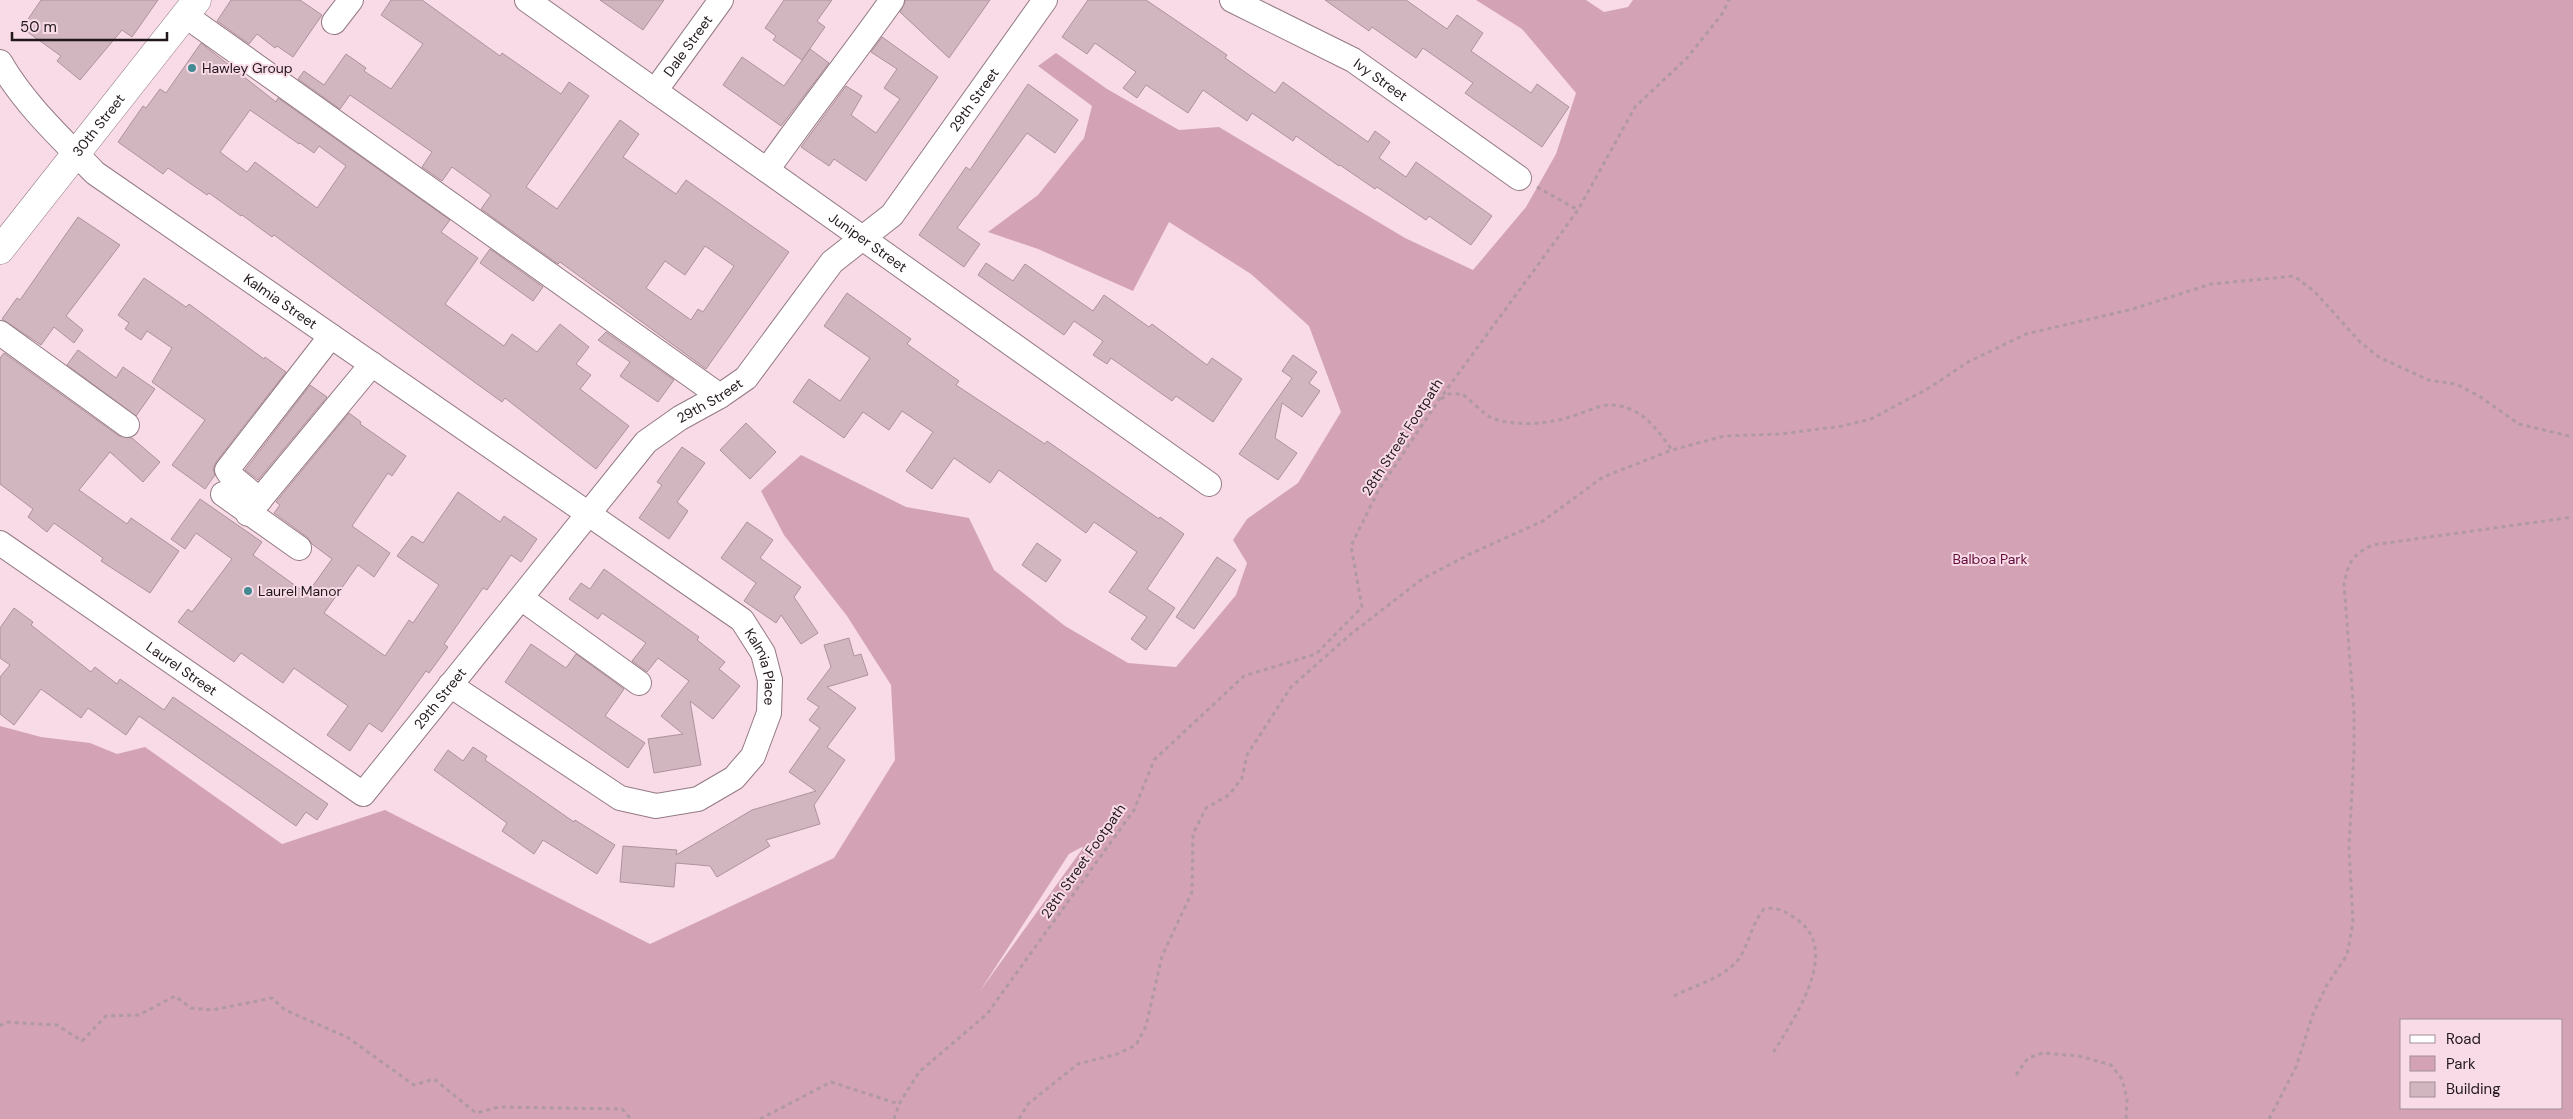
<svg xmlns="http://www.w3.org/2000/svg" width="2573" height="1119" font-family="'DM Sans',sans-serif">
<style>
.green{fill:#d3a3b5;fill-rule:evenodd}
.building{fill:#d1b5bf;stroke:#ad929c;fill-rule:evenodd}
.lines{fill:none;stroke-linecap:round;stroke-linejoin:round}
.minor-casing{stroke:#947a84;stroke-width:26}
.major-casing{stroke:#947a84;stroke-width:29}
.path{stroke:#b099a2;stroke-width:3;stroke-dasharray:4 4;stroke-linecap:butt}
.minor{stroke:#fff;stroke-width:24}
.major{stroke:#fff;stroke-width:28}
.poi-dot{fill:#438a93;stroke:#f8dbe6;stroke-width:2}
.labels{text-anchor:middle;stroke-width:4;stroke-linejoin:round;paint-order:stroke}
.street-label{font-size:14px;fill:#22181c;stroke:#f8dbe6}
.poi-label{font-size:14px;fill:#22181c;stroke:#f8dbe6;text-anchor:start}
.park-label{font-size:14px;fill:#620b3b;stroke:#f8dbe6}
</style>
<rect width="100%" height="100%" fill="#f8dbe6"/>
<path class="green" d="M1476,0H1586L1604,12L1628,7L1633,0H2573V1119H0V726L41,737L90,743L117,754L145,747L282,844L385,810L650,944L834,858L895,760L891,685L847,616L784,535L761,491L801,455L906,507L969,518L994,570L1065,626L1128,663L1176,667L1236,595L1247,563L1233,540L1247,519L1298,483L1341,412L1309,326L1251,274L1169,222L1133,291L1038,249L988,232L1038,195L1084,138L1092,106L1038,66L1056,53L1107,89L1179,130L1219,127L1405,238L1473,270L1526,207L1556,154L1576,93L1522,29ZM1082,847L1083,848L980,991L1069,854ZM2402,1020H2562V1108H2402Z"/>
<g class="building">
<path d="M41,0H158L132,37L122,30L80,80L57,61L61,56L22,28Z"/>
<path d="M231,0H300L322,15L293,57L277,46L275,48L257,34L249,44L217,21Z"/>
<path d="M391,0H422L500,56L502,53L561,94L569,82L589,96L526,187L557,209L620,120L639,134L623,157L676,194L686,180L789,252L706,369L560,262L558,264L481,209L491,195L452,167L442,181L422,167L432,152L350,95L340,109L298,79L304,71L324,85L346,54L366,68L364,71L391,89L423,44L381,15ZM705,246L734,266L703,312L698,309L691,320L646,288L665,261L685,275Z"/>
<path d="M600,0H664L643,30Z"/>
<path d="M784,0H832L817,21L825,27L802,60L773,40L776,36L765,28Z"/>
<path d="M906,0H990L949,58L900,12Z"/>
<path d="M1088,0H1146L1227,55L1225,58L1275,93L1283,82L1368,142L1375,131L1390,142L1379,158L1406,177L1416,162L1492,216L1471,245L1429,216L1426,220L1377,187L1375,189L1340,165L1339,166L1296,136L1293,141L1252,113L1247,121L1203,90L1188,113L1146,85L1137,98L1123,88L1136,72L1095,43L1087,54L1062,37Z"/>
<path d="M1325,0H1406L1447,29L1457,15L1483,33L1471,51L1531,93L1537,84L1569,107L1542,147L1465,93L1473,83L1423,48L1416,58L1372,27L1369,31Z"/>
<path d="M882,37L938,77L866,181L834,159L829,166L801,147L846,86L862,96L851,115L876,133L900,99L884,88L897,69L871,52Z"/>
<path d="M201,43L276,102L278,98L450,220L441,232L478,258L445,304L504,346L512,334L537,352L560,324L589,347L576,364L591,375L580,389L629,426L596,469L505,398L502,402L477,384L274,235L272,237L242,215L241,216L209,193L207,195L168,168L163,174L118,142L143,106L146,108L160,89L166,93ZM250,110L299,144L300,143L314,153L319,146L346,166L317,208L255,162L247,172L220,152Z"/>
<path d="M810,49L829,63L781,126L723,85L742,57L784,86Z"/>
<path d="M1028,84L1078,120L1055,153L1027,133L957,228L980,244L964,267L919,235L966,167L970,170Z"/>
<path d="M78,217L120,245L66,316L83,330L74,343L54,327L41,345L2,319L17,298L20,300Z"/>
<path d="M490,249L543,287L533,301L480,263Z"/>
<path d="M986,263L1013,281L1025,264L1093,311L1104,295L1149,327L1152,324L1207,365L1212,358L1242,379L1213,422L1176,396L1172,401L1111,358L1107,364L1093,355L1103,341L1074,321L1064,335L978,275Z"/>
<path d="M144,278L186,307L189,304L264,359L265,357L286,372L216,462L213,469L215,475L205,489L172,465L205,420L152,382L172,348L147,331L141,340L125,329L129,323L118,315Z"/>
<path d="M847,293L911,339L907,344L959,381L956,385L1045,444L1047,441L1159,519L1160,517L1184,534L1147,589L1175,608L1146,650L1131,639L1147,617L1109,592L1137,552L1094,522L1086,533L999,470L990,483L954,458L932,489L906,471L933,432L902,411L889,430L863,412L844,438L793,402L809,379L840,401L870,358L824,326Z"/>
<path d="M606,332L674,380L658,402L620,376L630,362L598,340Z"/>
<path d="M78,350L116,378L123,367L155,389L136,416L67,365Z"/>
<path d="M4,353L119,436L132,438L160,462L143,482L110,452L79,490L127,524L131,518L179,551L150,593L101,561L103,558L54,523L47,532L28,517L33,509L0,484V358Z"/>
<path d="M1293,355L1317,372L1309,383L1320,391L1302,417L1282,403L1275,438L1297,453L1278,480L1239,454L1292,378L1282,371Z"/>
<path d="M310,385L327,397L258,480L245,470Z"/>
<path d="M349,413L361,422L360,424L406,456L392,476L388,473L352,526L390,553L374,577L358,565L324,613L385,656L409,620L413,623L439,585L397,556L412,536L423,543L458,492L500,522L504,516L537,539L521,562L511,555L487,590L483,588L444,644L448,647L429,673L426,671L382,732L369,723L350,751L327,735L348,706L294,668L283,683L241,653L234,662L178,622L188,609L192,612L232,559L196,533L185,549L171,539L200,499L262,542L253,555L307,594L332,559L312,544L307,537L274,513L280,505L276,502Z"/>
<path d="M746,423L776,452L750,479L720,450Z"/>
<path d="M682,447L705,463L677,502L688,511L669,539L639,518L662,485L657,482Z"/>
<path d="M747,522L773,540L760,558L801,587L794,597L818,633L801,644L781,615L776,623L744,601L756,583L721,558Z"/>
<path d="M1037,543L1061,560L1046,582L1022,565Z"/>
<path d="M1217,557L1236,570L1194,629L1176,617Z"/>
<path d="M604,569L699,637L697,640L725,662L719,669L740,686L713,719L690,701L701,765L654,773L648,739L683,734L661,716L689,681L658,658L647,672L632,661L646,643L602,613L598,619L569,599L581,583L590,589Z"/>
<path d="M14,608L33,622L31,625L91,672L95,667L117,684L120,679L164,710L173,697L328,804L317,820L306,812L296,826L139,716L126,735L88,708L81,718L41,689L14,725L0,714V677L10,665L0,658V628Z"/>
<path d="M849,638L854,656L861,654L868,675L827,687L856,708L827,747L845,760L814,805L820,824L766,840L770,846L717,877L710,866L676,863L674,887L620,882L623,846L677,850L676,855L752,810L816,791L789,772L820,728L809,720L819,707L807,699L831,667L824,645Z"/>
<path d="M531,644L566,668L576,654L624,689L605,716L645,743L628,768L505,682Z"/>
<path d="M473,747L487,756L485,760L574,822L575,820L615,845L597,874L543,840L534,854L502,831L507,823L434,770L448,750L463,761Z"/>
</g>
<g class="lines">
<g class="minor-casing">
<g id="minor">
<path id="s1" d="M527,0L1209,484"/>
<path id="s2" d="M1232,0L1353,60L1519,178"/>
<path d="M186,16L720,396"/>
<path d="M334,22L351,0"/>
<path id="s3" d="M0,62C25,105 61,138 95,173L742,620L763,653L770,680L769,713L753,756L734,778L698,799L656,806L620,798L450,685"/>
<path id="s4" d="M655,91L721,0"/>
<path d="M767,170C807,113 851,58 892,0"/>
<path d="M0,333L127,425"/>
<path d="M223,494L299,548"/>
<path d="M260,500L231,476L227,470L331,336"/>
<path d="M248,514L372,364"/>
<path id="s5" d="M0,543L363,794L646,442L680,418L720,396L746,378L832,262L892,215L1045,0"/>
<path d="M521,598L639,683"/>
</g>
</g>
<g class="major-casing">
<g id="major">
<path id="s6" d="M0,250L197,0"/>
</g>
</g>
<g class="path">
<path d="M1537,187L1578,210"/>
<path d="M1441,399L1449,394H1462C1470,399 1484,415 1492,418C1515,427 1547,424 1570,417C1594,410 1606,398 1632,410C1649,417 1661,435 1672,450"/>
<path d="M1674,996C1695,985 1727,977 1740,957C1750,941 1752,923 1764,909C1777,906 1786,912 1796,919C1843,949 1793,1020 1773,1053"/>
<path d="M0,1026L5,1022L57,1025L82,1041L106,1016L139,1015L175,996L191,1008L212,1010L272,998L285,1010L347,1037L414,1085L434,1079L476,1113L499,1107L622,1109L631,1119"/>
<path d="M2016,1075L2028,1058L2043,1053L2079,1056L2111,1065L2122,1079L2127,1099L2126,1119"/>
<path d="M760,1119L831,1082L899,1104"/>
<path d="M894,1119L899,1104L919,1072L987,1014L1134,810L1154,760L1244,676L1316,654L1362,607L1351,546L1378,491L1439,400L1578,210L1635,107L1687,58L1722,14L1729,0"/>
<path d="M1019,1119L1028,1104L1078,1064L1117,1054L1136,1045L1146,1026L1162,956L1192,892L1193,834L1206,808L1229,795L1242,778L1247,755L1291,687L1351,634L1422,579L1472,553L1543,521L1603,477L1672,450L1724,436L1781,434L1842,426L1871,419L1929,388L1968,362L2026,334L2133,309L2211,284L2294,276L2315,292L2360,342L2379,357L2428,380L2456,384L2479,396L2519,424L2573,437"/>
<path d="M2269,1119L2296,1067L2313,1014L2327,985L2347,955L2353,922L2349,848L2354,751V713L2344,584C2349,562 2351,556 2372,545L2573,517"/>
</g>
<use href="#minor" class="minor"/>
<use href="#major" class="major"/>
</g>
<g class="poi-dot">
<circle cx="192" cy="68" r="5"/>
<circle cx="248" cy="591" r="5"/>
</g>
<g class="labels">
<g class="street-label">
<text dy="5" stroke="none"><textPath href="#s4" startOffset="56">Dale Street</textPath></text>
<text dy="5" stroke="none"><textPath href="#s2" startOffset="169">Ivy Street</textPath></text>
<text dy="5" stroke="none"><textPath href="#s5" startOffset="1374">29th Street</textPath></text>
<text dy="5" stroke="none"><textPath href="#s6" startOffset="159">30th Street</textPath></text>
<text dy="5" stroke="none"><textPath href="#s1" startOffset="418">Juniper Street</textPath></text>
<text dy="5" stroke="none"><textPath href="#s3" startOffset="372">Kalmia Street</textPath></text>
<text dy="5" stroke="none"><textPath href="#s5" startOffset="969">29th Street</textPath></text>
<text transform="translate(1402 437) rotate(-57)" y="5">28th Street Footpath</text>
<text dy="5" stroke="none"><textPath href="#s3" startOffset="985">Kalmia Place</textPath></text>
<text dy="5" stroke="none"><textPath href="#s5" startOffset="221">Laurel Street</textPath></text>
<text dy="5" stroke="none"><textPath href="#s5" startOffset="564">29th Street</textPath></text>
<text transform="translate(1083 861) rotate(-55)" y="5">28th Street Footpath</text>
</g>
<g class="poi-label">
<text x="202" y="73">Hawley Group</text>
<text x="258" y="596">Laurel Manor</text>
</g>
<g class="park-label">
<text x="1990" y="564">Balboa Park</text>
</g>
</g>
<rect x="2400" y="1019" width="162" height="90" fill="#f8dbe6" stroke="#a28d95"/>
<rect x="2410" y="1035" width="25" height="8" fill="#ffffff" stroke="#a28d95"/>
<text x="2446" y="1044" font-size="15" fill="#22181c">Road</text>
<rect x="2410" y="1056" width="25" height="15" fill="#d3a3b5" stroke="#a28d95"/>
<text x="2446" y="1069" font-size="15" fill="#22181c">Park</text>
<rect x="2410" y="1082" width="25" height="15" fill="#d1b5bf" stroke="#a28d95"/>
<text x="2446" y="1094" font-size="15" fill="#22181c">Building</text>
<path d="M12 32v8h155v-8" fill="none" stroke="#22181c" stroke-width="2.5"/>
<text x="20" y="32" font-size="15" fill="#22181c" stroke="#f8dbe6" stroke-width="4" paint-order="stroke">50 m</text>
</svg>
